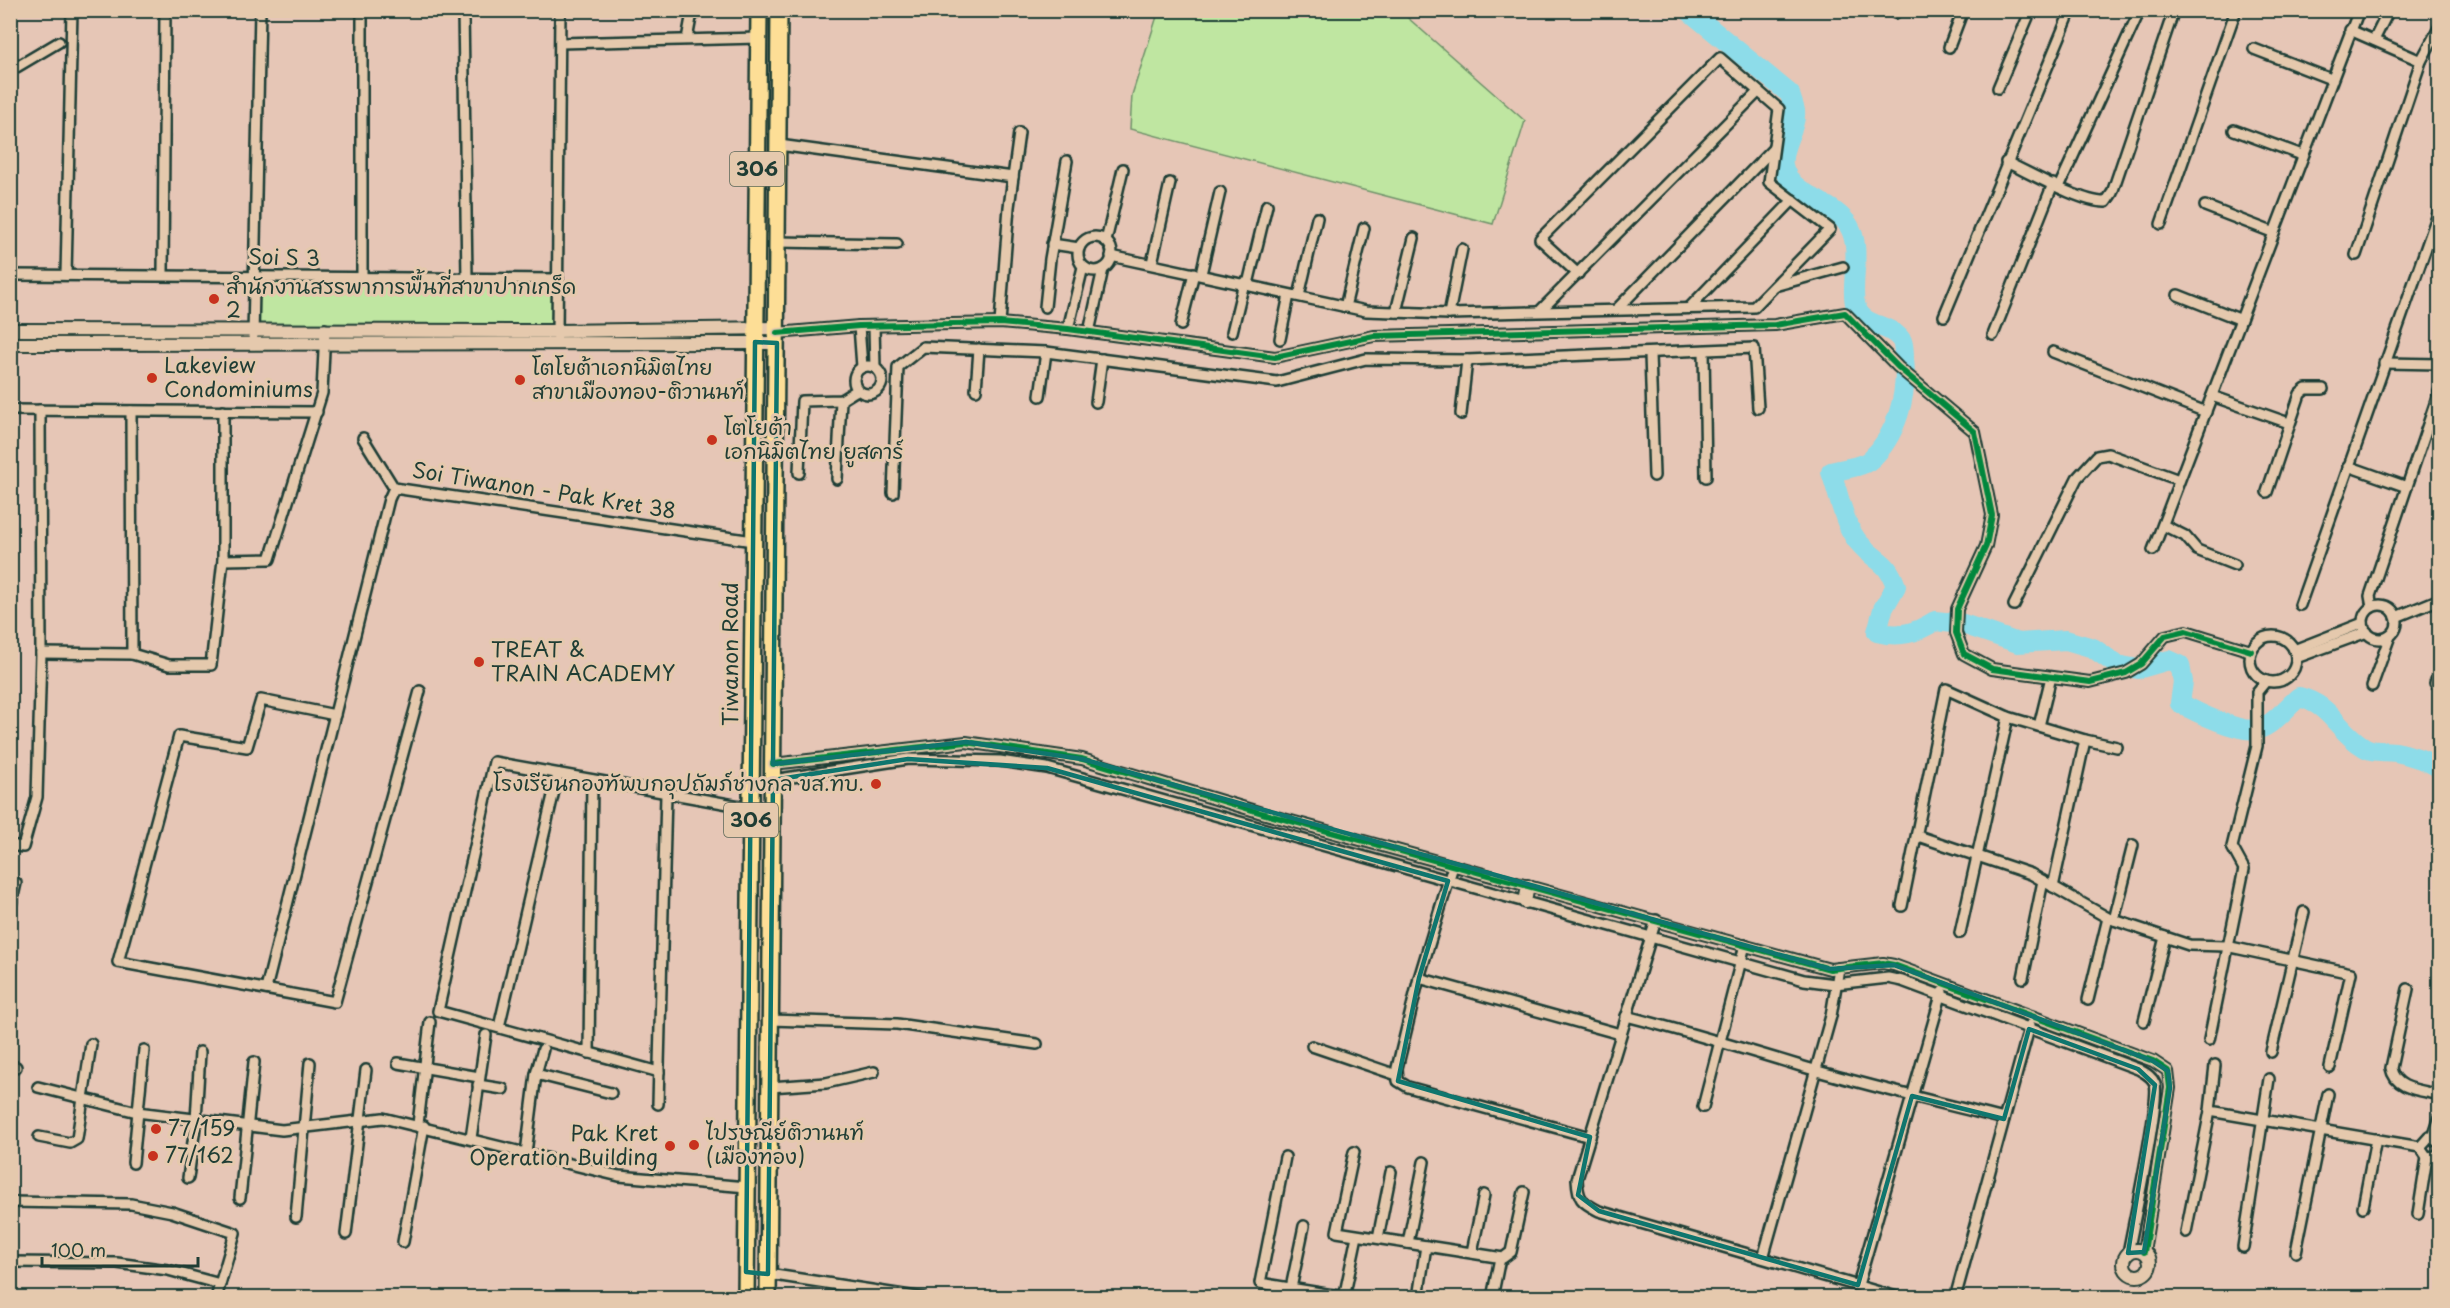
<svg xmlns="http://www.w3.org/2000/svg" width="2450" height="1308" font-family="'Playpen Sans','Playpen Sans Thai',sans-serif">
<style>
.green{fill:#bfe6a1;stroke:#6f926a;stroke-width:1.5}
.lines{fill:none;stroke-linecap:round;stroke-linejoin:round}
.river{stroke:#8ddce9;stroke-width:20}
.minor-casing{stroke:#1f3d34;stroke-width:14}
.tertiary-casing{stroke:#1f3d34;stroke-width:16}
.primary-casing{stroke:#1f3d34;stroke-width:20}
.minor{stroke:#e5c9ad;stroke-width:9}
.tertiary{stroke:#e5c9ad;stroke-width:12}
.primary{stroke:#fdde96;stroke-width:15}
.cycleway-casing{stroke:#e5c9ad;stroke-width:10}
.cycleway{stroke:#00873e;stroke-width:6}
.marked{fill:none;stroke:#0f766e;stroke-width:4.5;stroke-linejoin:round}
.poi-dot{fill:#c8321e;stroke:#e5c9ad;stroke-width:2}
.labels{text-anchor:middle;stroke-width:6;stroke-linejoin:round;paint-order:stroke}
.shield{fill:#e5c9ad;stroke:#5a6758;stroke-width:1.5}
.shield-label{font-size:20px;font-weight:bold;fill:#1f3d34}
.street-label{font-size:21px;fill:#1f3d34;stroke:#e5c9ad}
.poi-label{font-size:21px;fill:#1f3d34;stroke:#e5c9ad;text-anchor:start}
</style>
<rect width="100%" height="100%" fill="#e6c6b6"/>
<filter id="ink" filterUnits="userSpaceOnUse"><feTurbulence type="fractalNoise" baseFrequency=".0167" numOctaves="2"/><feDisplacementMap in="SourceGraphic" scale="12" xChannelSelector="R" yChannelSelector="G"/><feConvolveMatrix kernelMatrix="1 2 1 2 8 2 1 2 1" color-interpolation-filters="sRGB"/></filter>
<g filter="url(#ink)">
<g class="green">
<path d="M1159,10L1400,11L1525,121L1493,224L1130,129L1132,95Z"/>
<path d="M255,276L558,279L556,324H255Z"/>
</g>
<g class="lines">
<path class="river" d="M1688,10L1790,94C1791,99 1794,106 1795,111C1797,128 1780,146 1783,165C1788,195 1834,201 1849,226C1863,249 1849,287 1856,307C1863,328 1891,323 1902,341C1904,346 1904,354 1904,359C1908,394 1897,436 1870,460C1862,467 1842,469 1831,472C1839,494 1844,528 1861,545C1878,564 1886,559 1896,586L1883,609L1877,632C1900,638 1916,633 1935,621L1963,624L2018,643L2066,640L2093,648L2117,665L2138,669L2169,660L2180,665L2183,682L2180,703C2195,712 2241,734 2259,729C2272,726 2288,706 2299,697C2332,705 2337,731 2364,747C2372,753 2386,750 2396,752C2411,755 2426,760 2440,768"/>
<g class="minor-casing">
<g id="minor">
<path d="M463,10L467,278"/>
<path d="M1895,13L1896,10"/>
<path d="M2350,30L2421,61"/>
<path d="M687,39L691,18L697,10"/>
<path d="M2374,40L2389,10"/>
<path d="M560,43L759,38"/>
<path d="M1949,47L1963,10"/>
<path d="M2254,49L2331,79"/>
<path d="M10,71L59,42"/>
<path d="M1998,88L2031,10"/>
<path d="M2234,130L2302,155"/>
<path d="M779,145L1013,177"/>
<path d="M2006,162C2030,173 2082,203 2106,202L2112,193L2174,10"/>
<path d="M2059,187L2140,10"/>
<path d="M2205,206L2272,232"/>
<path d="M2161,224L2236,10"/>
<circle cx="1095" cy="254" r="17"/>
<path d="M1106,241L1123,169"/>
<path d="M777,242L897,244"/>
<path d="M1052,244L1079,248"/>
<path d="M2356,255L2421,61L2440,26"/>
<path d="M1111,256L1366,311L1449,314L1754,307L1830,229L1769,182L1779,109L1720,58L1540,239L1578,274"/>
<path d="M1152,263L1170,183"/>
<path d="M163,274L165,10"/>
<path d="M1201,274L1220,192"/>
<path d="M10,275L558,279"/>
<path d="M66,275L72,10"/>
<path d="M362,277V10"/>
<path d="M1248,284L1267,205"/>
<path d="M1778,285L1843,267"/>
<path d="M2178,295L2239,319"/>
<path d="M1299,296L1317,218"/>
<path d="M1045,307L1050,259L1067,161"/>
<path d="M1345,307L1364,228"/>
<path d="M1689,308L1793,200"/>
<path d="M1541,310L1758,92"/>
<path d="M1616,310L1773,149"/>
<path d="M1396,312L1414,238"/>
<path d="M1449,314L1462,249"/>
<path d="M1944,316L2071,10"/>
<path d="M1000,323L1009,207L1019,133"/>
<path d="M1181,325L1194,273"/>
<path d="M859,326L862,367"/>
<path d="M874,326L875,368"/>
<path d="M1068,329L1083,267"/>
<path d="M1089,332L1103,269"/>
<path d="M1232,332L1244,283"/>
<path d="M777,333L859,326L1000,323L1068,329L1275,357L1374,336L1775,325L1845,313L1898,367L1975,432L1992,515L1986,546L1957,609L1956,633L1964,654L1992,669L2090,682L2126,673L2141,664L2165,636L2186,631L2251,651"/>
<path d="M557,335L560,10"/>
<path d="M1993,335L2053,184"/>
<path d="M253,336L260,10"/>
<path d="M1280,339L1289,295"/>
<path d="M1704,351L1706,477"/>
<path d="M2053,352L2206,412"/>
<path d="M1650,354L1654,476"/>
<path d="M2384,363L2440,364"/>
<circle cx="868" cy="380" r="14"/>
<path d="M976,390L979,349"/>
<path d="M1040,396L1046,352"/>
<path d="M2212,396L2289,423"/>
<path d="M1096,402L1102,359"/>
<path d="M10,410L317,412"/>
<path d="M131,411L132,654"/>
<path d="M1461,414L1467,360"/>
<path d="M363,438L394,488"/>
<path d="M2348,466L2407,487"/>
<path d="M799,473L802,401L841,400L857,390"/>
<path d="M837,479L841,400"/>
<path d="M2267,492L2300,394L2306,389H2323"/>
<path d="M893,493L898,367L923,347L1046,352L1277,382L1366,359L1467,360L1754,348L1758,408"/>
<path d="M2163,525L2185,536L2197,550L2235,565"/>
<path d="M2153,550L2359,10"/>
<path d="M223,560L270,559L322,393L325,329"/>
<path d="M2014,605L2077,478L2097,456L2108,454L2179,480"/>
<path d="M2300,605L2440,208"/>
<circle cx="2380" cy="622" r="17"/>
<path d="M2372,607L2370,596L2440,389"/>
<path d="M2396,617L2440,599"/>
<circle cx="2273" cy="659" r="23"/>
<path d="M2294,650L2363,623"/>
<path d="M41,653L132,654L169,665H211L223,560V411"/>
<path d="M2296,658L2367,632"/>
<path d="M2435,683L2440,670"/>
<path d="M2372,686L2390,636"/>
<path d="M335,715L261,700L247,747L179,736L118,962L335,1002L420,691"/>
<path d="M2039,726L2051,677"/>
<path d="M2085,740L2117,747"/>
<path d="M773,764L966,742L1082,759L1262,813L1830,969L1883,963L1894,965L2153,1061L2168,1071L2170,1088L2144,1252"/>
<path d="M773,780L908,759L1000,761L1047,768L1804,980L1835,984L1888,978L1902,981L2138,1069C2145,1073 2152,1076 2155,1084C2160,1100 2133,1227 2128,1253"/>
<path d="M1918,836L2031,874L2108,918L2189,945L2226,946L2351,973L2330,1067"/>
<path d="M10,845L23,847L37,797L41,653L40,410"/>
<path d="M1453,866L1419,978L1397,1068L1398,1081L1408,1087L1590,1137"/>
<path d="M10,882L16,883L10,910"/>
<path d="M1902,906L1946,689L2008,717L2085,740L2053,887"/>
<path d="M1656,920L1577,1179C1578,1199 1581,1202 1599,1211L1900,1298"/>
<path d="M2114,920L2133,845"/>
<path d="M1960,933L2008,717"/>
<path d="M1419,978L1620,1034"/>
<path d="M2023,978L2043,881"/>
<path d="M266,989L389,499L394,488L753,541"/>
<path d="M2408,989L2391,1068C2395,1090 2421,1090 2440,1095"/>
<path d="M2088,1000L2108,918"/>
<path d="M1626,1016C1689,1032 1751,1051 1814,1070C1877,1088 1941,1103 2004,1119"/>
<path d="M770,1020L897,1024L1037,1044"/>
<path d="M2144,1021L2165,937"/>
<path d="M499,1027L558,774"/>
<path d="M2209,1040L2244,869L2232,847L2257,746V692L2266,681"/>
<path d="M1312,1046L1397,1075"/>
<path d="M2271,1052L2304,912"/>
<path d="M589,1053L592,780"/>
<path d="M398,1063L479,1077"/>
<path d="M10,1065L16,1067"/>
<path d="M659,1072L438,1011L494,762L751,808"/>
<path d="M536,1074L611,1093"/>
<path d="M478,1085L503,1089"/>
<path d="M38,1087L137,1112L282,1130L383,1118L619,1176L747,1187"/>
<path d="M770,1087L826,1083L874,1072"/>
<path d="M658,1104L666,794"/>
<path d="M1703,1107L1745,945"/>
<path d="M2210,1111L2420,1147"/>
<path d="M418,1124L430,1022"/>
<path d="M39,1137L70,1143L77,1139L91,1044"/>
<path d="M471,1138L486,1035"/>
<path d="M2433,1138L2440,1117"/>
<path d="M2440,1143L2429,1137L2420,1147L2427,1157L2436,1156L2440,1151"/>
<path d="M1354,1152L1337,1232L1503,1258L1511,1252L1524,1192"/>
<path d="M526,1153L536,1074L543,1049"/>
<path d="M1285,1157L1260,1283L1351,1298"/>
<path d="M133,1163L144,1050"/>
<path d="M188,1178L196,1120L200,1052"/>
<path d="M240,1198L254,1062"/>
<path d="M10,1202L131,1204L172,1212L235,1233L216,1298"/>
<path d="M2363,1207L2376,1139"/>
<path d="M2418,1214L2427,1157"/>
<path d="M296,1217L310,1063"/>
<path d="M2186,1232L2210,1111L2215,1065"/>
<path d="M346,1234L366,1070"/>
<path d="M1378,1238L1391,1172"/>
<path d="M403,1242L424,1126"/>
<path d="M1408,1243L1424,1162"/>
<path d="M2243,1247L2269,1079"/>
<path d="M1472,1252L1484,1195"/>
<path d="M2296,1252L2328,1094"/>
<path d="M1763,1258L1831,1016L1839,968"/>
<path d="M10,1262L117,1263L168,1270L220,1284"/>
<path d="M768,1274L923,1298"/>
<path d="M1858,1285L1942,992"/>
<path d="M1291,1288L1304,1226"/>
<path d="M1344,1298L1357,1236"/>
<path d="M1418,1298L1426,1246"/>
<path d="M1492,1298L1500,1258"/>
<path d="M1955,1298L2030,1025"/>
</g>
</g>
<g class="tertiary-casing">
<g id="tertiary">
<path d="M10,330L557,331L777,328"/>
<path d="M10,344L777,343"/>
<path d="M1525,902L1528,886"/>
<circle cx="2137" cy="1263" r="13"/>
</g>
</g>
<g class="primary-casing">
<g id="primary">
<path d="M746,1298L759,10"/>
<path d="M768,1298L779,10"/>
</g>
</g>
<use href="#minor" class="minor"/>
<use href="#tertiary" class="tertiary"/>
<use href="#primary" class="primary"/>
<g class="cycleway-casing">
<g id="cycleway">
<path d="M777,333L859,326L1000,323L1068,329L1275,357L1374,336L1775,325L1845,313L1898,367L1975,432L1992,515L1986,546L1957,609L1956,633L1964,654L1992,669L2090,682L2126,673L2141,664L2165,636L2186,631L2251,651"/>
<path d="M773,764L966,742L1082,759L1262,813L1830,969L1883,963L1894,965L2153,1061L2168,1071L2170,1088L2144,1252"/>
</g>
</g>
<use href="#cycleway" class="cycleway"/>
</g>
</g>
<path class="marked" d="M755,342L777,343L773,764L966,742L1082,759L1830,969L1894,965L2153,1061L2168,1071L2170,1088L2144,1252L2128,1253L2155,1085L2138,1069L2029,1029L2004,1119L1912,1096L1858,1285L1599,1211L1578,1195L1590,1137L1398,1081L1419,978L1448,881L1047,768L908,759L773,780L768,1274L746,1272Z"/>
<g class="poi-dot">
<circle cx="214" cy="299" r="6"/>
<circle cx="152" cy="378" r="6"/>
<circle cx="520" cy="380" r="6"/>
<circle cx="712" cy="440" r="6"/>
<circle cx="479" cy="662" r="6"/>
<circle cx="876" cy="784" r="6"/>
<circle cx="156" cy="1129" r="6"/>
<circle cx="694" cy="1145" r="6"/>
<circle cx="670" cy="1146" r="6"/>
<circle cx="153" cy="1156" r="6"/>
</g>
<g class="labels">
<g class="shield">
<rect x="730" y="152" width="54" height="34" rx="4.5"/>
<rect x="724" y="803" width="54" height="34" rx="4.5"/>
</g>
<g class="shield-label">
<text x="757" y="176">306</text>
<text x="751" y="827">306</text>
</g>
<g class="street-label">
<text transform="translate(284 258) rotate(1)" y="7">Soi S 3</text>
<text transform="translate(544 491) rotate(9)" y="7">Soi Tiwanon - Pak Kret 38</text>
<text transform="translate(731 654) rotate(-90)" y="7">Tiwanon Road</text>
</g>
<g class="poi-label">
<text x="226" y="294">สำนักงานสรรพาการพื้นที่สาขาปากเกร็ด<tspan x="226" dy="24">2</tspan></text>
<text x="164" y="373">Lakeview<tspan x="164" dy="24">Condominiums</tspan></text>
<text x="532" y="375">โตโยต้าเอกนิมิตไทย<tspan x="532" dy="24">สาขาเมืองทอง-ติวานนท์</tspan></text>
<text x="724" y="435">โตโยต้า<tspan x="724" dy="24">เอกนิมิตไทย ยูสคาร์</tspan></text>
<text x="491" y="657">TREAT &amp;<tspan x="491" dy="24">TRAIN ACADEMY</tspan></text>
<text x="864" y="791" text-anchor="end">โรงเรียนกองทัพบกอุปถัมภ์ช่างกล ขส.ทบ.</text>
<text x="168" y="1136">77/159</text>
<text x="706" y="1140">ไปรษณีย์ติวานนท์<tspan x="706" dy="24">(เมืองทอง)</tspan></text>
<text x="658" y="1141" text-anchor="end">Pak Kret<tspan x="658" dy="24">Operation Building</tspan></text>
<text x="165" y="1163">77/162</text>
</g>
</g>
<rect width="2450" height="1308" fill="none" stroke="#e5c9ad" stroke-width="36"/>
<rect x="18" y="18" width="2414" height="1272" fill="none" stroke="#1f3d34" stroke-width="2" filter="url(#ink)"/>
<path d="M42 1257v9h156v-9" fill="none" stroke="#1f3d34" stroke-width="3"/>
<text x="51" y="1257" font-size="18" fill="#1f3d34" stroke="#e5c9ad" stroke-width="4.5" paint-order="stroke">100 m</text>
</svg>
